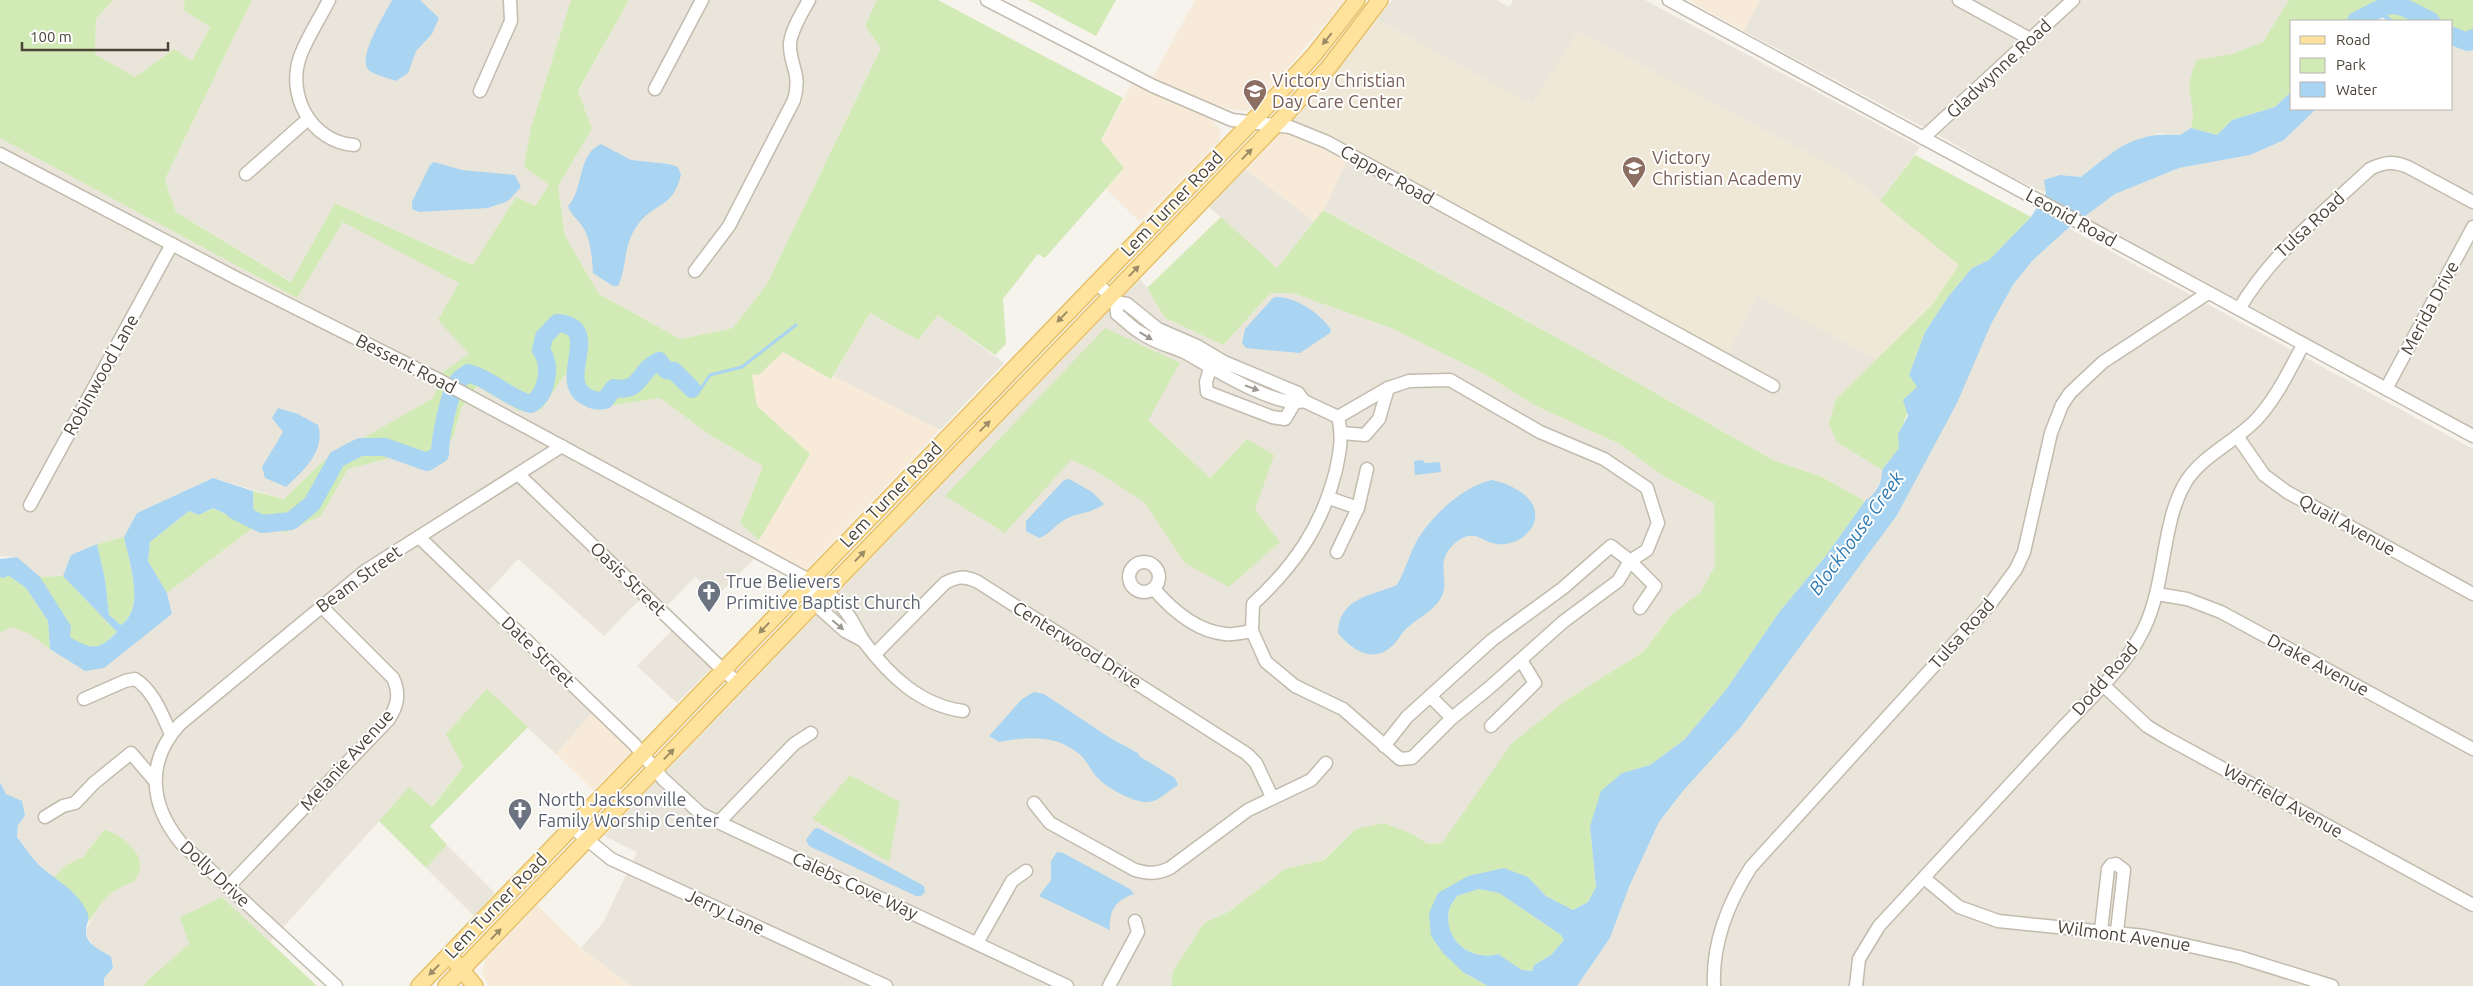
<svg xmlns="http://www.w3.org/2000/svg" width="2473" height="986" font-family="Ubuntu,sans-serif">
<style>
.residential{fill:#eae5da;fill-rule:evenodd}
.commercial{fill:#f7ead8}
.education{fill:#efe8d6}
.green{fill:#d2eab5}
.water{fill:#a9d4f2;fill-rule:evenodd}
.lines{fill:none;stroke-linecap:round;stroke-linejoin:round}
.stream{stroke:#a9d4f2;stroke-width:3}
.river{stroke:#a9d4f2;stroke-width:18}
.minor-casing{stroke:#c2bbae;stroke-width:15}
.major-casing{stroke:#e6c16a;stroke-width:18}
.minor{stroke:#fff;stroke-width:12}
.major{stroke:#ffe39c;stroke-width:15}
.oneway{fill:#9c8c66}
.oneway2{fill:#9c9892}
.labels{text-anchor:middle;stroke-width:4;stroke-linejoin:round;paint-order:stroke}
.street-label{font-size:18px;fill:#4b4439;stroke:#fff}
.education-label{font-size:18px;fill:#785e54;stroke:#fff;text-anchor:start}
.worship-label{font-size:18px;fill:#5b616d;stroke:#fff;text-anchor:start}
.water-label{font-size:19px;font-style:italic;fill:#2e7ab2;stroke:#fff}
</style>
<rect width="100%" height="100%" fill="#f6f3ec"/>
<g class="residential">
<path d="M113,0H185L183,10L210,27L192,61L174,50L135,77L95,54L96,19Z"/>
<path d="M252,0H571L531,127L549,185L535,206L516,197L474,265L335,203L292,282L176,212L165,179Z"/>
<path d="M629,0H877L865,26L881,48L767,284L733,328L680,339L599,294L565,236L558,186L592,129L578,92Z"/>
<path d="M1392,0H1496L1510,7L1513,0H1645L1920,147L1880,201L1845,173L1578,32L1532,105L1377,20Z"/>
<path d="M1760,0H2289L2263,42L2232,54L2196,60L2190,92L2195,110L2191,128L2180,135L2159,133L2108,156L2081,177L2060,175L2046,193L2004,174L1951,142L1744,31Z"/>
<path d="M2452,45L2473,48V428L2098,226L2085,215L2115,194L2138,184L2179,168L2250,155L2284,140L2316,109H2452Z"/>
<path d="M0,138L297,298L343,222L459,282L470,354L444,371L434,398L322,462L284,499L213,478L137,513L124,537L97,544L71,555L63,576L40,577L17,557L0,556Z"/>
<path d="M1347,159L1722,363L1757,295L1877,359L1836,399L1837,442L1882,470L1883,476L1872,497L1865,501L1822,477L1773,460L1576,348L1324,210Z"/>
<path d="M1245,169L1314,221L1277,268L1209,207Z"/>
<path d="M2068,228L2473,449V986H1577L1610,938L1629,887L1659,822L1683,791L1740,728L1791,657L2013,285L2032,261Z"/>
<path d="M1140,279L1147,288L1165,318L1223,345L1271,293H1292L1391,328L1481,372L1538,407L1618,443L1665,477L1714,503L1715,566L1700,593L1672,614L1643,652L1568,699L1459,819L1442,843L1428,844L1410,833L1356,829L1323,860L1285,869L1230,911L1204,923L1173,971L1171,986H631L581,948L603,923L637,852L604,836ZM1148,420L1210,478L1247,439L1255,510L1185,563L1144,502L1094,470L1071,460Z"/>
<path d="M870,313L918,340L938,315L1004,363L940,430L833,376Z"/>
<path d="M566,373L602,407L660,398L710,435L763,466L740,523L759,540L755,546L763,550L719,594L695,577L659,614L641,598L604,636L518,559L485,595L600,704L556,754L487,690L463,767L431,807L409,788L270,942L222,897L190,944L148,980L144,986H104V978L113,968L111,956L95,948L87,936L86,930L99,905L118,887L134,881L104,830L83,857L66,865L54,877L37,863L17,836L18,825L25,816L6,794L0,782V633L11,627L28,633L85,671L172,615L167,593L254,527L285,532L321,516L348,469L394,457L425,469L446,442L453,438L461,409L478,386L520,411L542,409Z"/>
<path d="M673,629L713,667L677,703L637,666Z"/>
<path d="M447,845L495,893L474,916L426,868Z"/>
</g>
<g class="commercial">
<path d="M1195,0H1345L1294,61L1252,107L1247,111H1239L1219,106L1152,79Z"/>
<path d="M1688,0H1760L1744,31Z"/>
<path d="M1133,82L1210,118L1221,131L1219,141L1140,222L1106,189L1124,168L1101,140Z"/>
<path d="M1281,131L1347,159L1324,210L1314,221L1245,169Z"/>
<path d="M783,352L831,379L833,376L940,430L805,571L755,546L810,454L757,406L752,374H760Z"/>
<path d="M600,704L641,742L594,790L556,754Z"/>
<path d="M537,905L581,948L631,986H489L482,974L485,959Z"/>
</g>
<path class="education" d="M1377,20L1532,105L1578,32L1845,173L1960,265L1932,305L1877,359L1757,295L1722,363L1347,159L1281,131L1324,88Z"/>
<g class="green">
<path d="M0,0H113L96,19L95,54L135,77L174,49L192,61L210,27L183,10L185,0H252L165,179L176,212L291,282L335,203L473,265L516,197L535,206L549,185L524,167L531,127L571,0H629L578,91L592,129L558,186L565,236L599,294L680,339L733,328L767,284L881,48L865,26L877,0H938L1123,98L1101,140L1124,168L1045,258L1038,254L1003,299L1006,344L995,355L938,315L918,340L870,313L831,379L783,352L760,374L752,375L757,406L810,454L759,540L740,523L763,466L710,435L660,398L602,407L576,398L566,373L542,409L519,411L477,386L461,409L453,438L446,442L440,464L425,469L394,457L348,469L321,516L285,532L254,527L167,593L148,561L150,542L189,511L199,515L213,508L254,527L253,491L284,499L322,462L433,398L444,371L469,354L438,320L459,283L343,222L297,298L0,138Z"/>
<path d="M1028,0H1116L1096,36Z"/>
<path d="M2289,0H2382L2344,21H2292V91L2275,107L2232,120L2217,135L2191,128C2195,109 2192,110 2190,92C2188,81 2193,71 2196,60L2232,54L2263,42Z"/>
<path d="M2399,0H2473V48L2452,45V21H2414L2411,2Z"/>
<path d="M2384,5H2389L2391,9L2398,6L2409,14L2410,20H2392L2380,9Z"/>
<path d="M1915,155L2031,217L1989,260L1972,268L1948,297L1925,332L1909,375L1918,387C1911,406 1898,429 1899,448L1882,470L1837,442L1829,424L1836,399L1932,305L1959,265L1880,201Z"/>
<path d="M1323,210L1576,348L1773,460L1822,477L1865,501L1825,557L1780,611L1725,691L1684,740L1650,765L1622,773L1590,826L1596,887L1588,902L1573,910L1546,896L1528,877L1438,893L1463,972L1488,986H1171L1173,971L1204,923L1230,911L1285,869L1324,860L1356,829L1384,823L1410,833L1428,844L1442,843L1512,743L1568,699L1643,652L1672,614L1700,593L1715,566L1714,503L1665,477L1618,443L1538,407L1481,372L1391,328L1292,293H1271L1223,345L1165,318L1147,288L1221,217L1277,268Z"/>
<path d="M1105,328L1180,363L1148,420L1210,478L1247,439L1274,455L1255,510L1280,542L1229,587L1185,563L1144,502L1094,470L1071,460L1005,533L945,496Z"/>
<path d="M124,537C129,562 146,608 121,625L109,615L105,579L97,544Z"/>
<path d="M8,575L26,588L48,621L50,649L28,633L11,627L0,633V577L5,578Z"/>
<path d="M63,576L117,632L102,646L87,647L69,637L40,577Z"/>
<path d="M487,689L528,727L430,826L447,845L426,868L379,821L409,787L432,807L463,767L446,734Z"/>
<path d="M850,775L900,802L889,862L812,819Z"/>
<path d="M104,830C117,832 139,849 140,863C141,870 137,876 134,882C111,889 101,902 89,922C86,902 69,889 54,877L66,865L83,857Z"/>
<path d="M1479,889L1499,893L1561,935L1564,940L1551,955L1534,965L1532,971L1522,970L1498,954C1471,962 1443,940 1449,910C1450,905 1455,900 1457,896Z"/>
<path d="M222,897L317,986H144L148,980L189,944L180,917Z"/>
</g>
<g class="water">
<path d="M392,0H420L439,18L432,34L416,51L408,73L396,81C389,78 377,76 370,71C355,60 385,14 392,0Z"/>
<path d="M2382,0L2411,2L2414,21H2409V14L2402,12L2398,6H2395L2394,11L2389,5H2384L2380,9L2394,21H2387L2376,11L2363,21H2344Z"/>
<path d="M2292,91V109H2316L2284,140L2250,155L2179,168L2115,194L2066,230L2032,261L2013,285L1991,324L1957,403L1897,515L1740,728L1683,791L1659,822L1629,887L1610,938L1577,986H1488L1463,972L1443,953L1431,936L1429,913L1438,893L1468,876L1504,868L1528,877L1546,896L1573,910L1588,902L1596,887L1590,826L1601,791L1622,773L1650,765L1684,740L1725,691L1780,611L1825,557L1865,501C1875,495 1883,482 1882,470L1899,448L1898,434L1908,416L1903,400L1917,387L1909,375L1925,332L1948,297L1972,268L1989,260L2031,217L2046,193L2044,180L2060,175L2081,177C2115,150 2134,131 2180,135L2191,128L2217,135L2232,120L2275,107ZM1479,889L1499,893L1561,935L1564,940L1551,955L1534,965L1532,971L1522,970L1498,954C1471,962 1443,940 1449,910C1450,905 1455,900 1457,896Z"/>
<path d="M601,144L631,160L668,164L678,167L681,175C672,209 657,201 639,223C622,245 628,265 618,286H613L593,273C592,258 591,238 582,226C577,218 571,215 568,206C584,190 577,154 601,144Z"/>
<path d="M434,162L462,170L515,175L521,187L508,201L488,208L419,212L412,209V202L430,165Z"/>
<path d="M1276,297C1296,297 1320,313 1331,330L1330,333L1300,353L1246,348L1242,343L1245,329L1273,298Z"/>
<path d="M278,408L298,414L318,425C326,451 303,471 286,487L265,478L262,467L283,432L272,418Z"/>
<path d="M1423,460L1424,463L1440,462L1441,472L1415,475L1414,461Z"/>
<path d="M213,478L253,491L254,527L213,508L199,515L189,511L150,542L148,561L167,593L172,614L104,668L85,671L50,649L48,621L26,588L8,575L5,578L0,577V559L17,557L40,577L71,626L70,637C92,650 99,651 117,632L63,576L71,555L97,544L105,579L109,615L121,625C146,608 129,562 124,537L137,513Z"/>
<path d="M1069,479L1092,492L1104,504C1093,513 1081,512 1068,518C1056,523 1050,535 1039,538L1026,531V521L1064,480Z"/>
<path d="M1492,480C1505,483 1515,487 1526,496C1547,516 1529,541 1505,544C1483,548 1477,523 1453,545C1434,563 1451,580 1441,598C1432,612 1418,618 1407,628C1401,633 1398,641 1392,646C1373,664 1352,650 1338,633C1339,598 1370,596 1397,585C1405,571 1409,556 1416,542C1431,516 1463,486 1492,480Z"/>
<path d="M1034,692L1044,694L1110,738L1138,753L1139,756L1175,778L1178,785C1169,790 1159,801 1149,802C1135,804 1103,786 1095,775C1090,769 1086,759 1079,754C1056,734 1026,737 999,742L989,736L1022,699Z"/>
<path d="M0,782L6,794L22,801L25,816L18,825L17,837C24,845 30,856 38,864C54,879 78,891 87,912C91,919 86,923 86,930C85,944 101,951 111,956L113,968L104,978V986H0Z"/>
<path d="M818,828L924,886L925,892L921,896H916L809,846L806,840L814,829Z"/>
<path d="M1057,852L1063,853L1130,889L1134,894C1115,900 1109,911 1110,930L1039,896L1051,880V861Z"/>
</g>
<g class="lines">
<path class="stream" d="M692,389L695,391L700,390L710,375L742,367L796,325"/>
<g class="river">
<path d="M2356,21C2396,0 2390,0 2431,21"/>
<path d="M2452,36L2468,42L2473,38"/>
<path d="M234,510L262,524L291,521L312,504L337,459L360,447H385L427,462L440,454C440,437 449,394 458,381C460,378 465,376 468,373C491,379 508,398 531,404C547,395 552,365 541,350L544,337L557,323C605,326 555,381 587,397C594,401 597,401 605,400L614,388C642,393 638,370 659,361L666,370L674,371L692,389"/>
</g>
<g class="minor-casing">
<g id="minor">
<path d="M329,0C320,18 308,36 301,54C285,94 311,142 354,145"/>
<path d="M987,0L1153,86L1232,120L1290,127L1327,142L1773,386"/>
<path d="M1669,0L2473,436"/>
<path d="M1959,0L2030,39"/>
<path d="M655,89L702,0"/>
<path d="M480,91L511,21L510,0"/>
<path d="M1923,138L2073,0"/>
<path d="M0,154L238,279L439,380L809,580C825,590 841,603 851,619C856,627 859,635 865,643C890,676 920,705 963,711"/>
<path d="M246,174L308,119"/>
<path d="M695,271L729,226L794,100C802,72 789,66 790,43C792,28 802,13 809,0"/>
<path d="M1096,282L1116,302L1127,304L1158,329L1197,346L1224,362L1298,393L1304,401C1277,409 1211,367 1186,353C1171,346 1155,343 1141,333C1132,328 1125,320 1117,314L1116,302"/>
<path d="M2239,309C2272,253 2323,213 2370,169C2384,162 2393,161 2408,167L2473,202"/>
<path d="M1212,361L1206,382L1207,392L1272,417L1285,419L1294,404"/>
<path d="M2386,389L2473,227"/>
<path d="M1304,401L1338,417C1343,436 1340,451 1336,470C1322,526 1295,565 1253,604L1252,631L1266,662L1295,686L1343,709L1400,759L1412,758L1452,718L1489,688L1563,622L1618,581L1630,561L1611,546L1563,588L1492,640L1407,717L1384,746"/>
<path d="M1338,417L1388,388"/>
<path d="M1342,433L1365,435L1379,419L1388,388L1409,381L1450,380L1540,432L1604,459L1647,488L1658,523L1647,550L1630,561L1655,586L1640,608"/>
<path d="M2237,436L2264,475L2287,492L2473,594"/>
<path d="M518,474L723,670L738,683"/>
<path d="M1329,498L1358,508L1367,469"/>
<path d="M30,505L172,244"/>
<path d="M419,537L634,744L663,779L701,814L1067,986"/>
<path d="M1337,552L1358,508"/>
<circle cx="1144" cy="577" r="15"/>
<path d="M809,580L815,604L845,631L862,640"/>
<path d="M1154,589C1172,610 1197,631 1225,634C1234,635 1244,632 1252,631"/>
<path d="M2157,594L2187,599L2221,612L2473,749"/>
<path d="M875,654L945,583C958,576 965,576 978,582L1247,754L1256,763L1272,797"/>
<path d="M2102,684L2147,726L2165,737L2473,905"/>
<path d="M1430,696L1452,718"/>
<path d="M84,699L125,681L135,679C154,691 162,715 171,734"/>
<path d="M1491,726L1535,683L1521,660"/>
<path d="M1034,803L1050,823L1135,870C1149,874 1157,874 1170,868L1248,810L1311,780L1326,763"/>
<path d="M45,817L63,806L75,803L94,783L131,753L155,781"/>
<path d="M719,822L794,744L811,733"/>
<path d="M572,827L611,859L886,986"/>
<path d="M1924,878L1959,907L1998,921L2145,936L2239,957L2332,986"/>
<path d="M228,887L389,719C398,705 400,693 393,678L321,606"/>
<path d="M2101,930L2108,869L2111,865L2116,864L2124,870L2117,931"/>
<path d="M977,943L1012,881L1026,871"/>
<path d="M336,986L181,843C150,805 145,762 180,724L365,571L562,446"/>
<path d="M1109,986L1138,932L1135,921"/>
<path d="M1714,986C1712,943 1728,903 1751,867L1991,603L2016,569L2024,552L2051,433L2062,405L2070,393L2103,362L2208,293"/>
<path d="M1856,986L1859,959L1879,926C1937,864 1995,801 2053,738C2081,707 2119,674 2139,638C2168,589 2159,524 2187,480C2204,455 2234,442 2255,421C2276,399 2289,371 2303,345"/>
</g>
</g>
<g class="major-casing">
<g id="major">
<path d="M455,962L475,986"/>
<path d="M419,986L1268,105L1314,55L1357,0"/>
<path d="M446,986L1289,111L1329,67L1380,0"/>
</g>
</g>
<use href="#minor" class="minor"/>
<use href="#major" class="major"/>
</g>
<defs><path id="oneway-solid" d="M-6-.8H1V-3.2L6.5 0L1 3.2V.8H-6Z" transform="scale(1.25)"/></defs>
<g class="oneway">
<use href="#oneway-solid" transform="translate(1327 39) rotate(129)"/>
<use href="#oneway-solid" transform="translate(1247 154) rotate(-46)"/>
<use href="#oneway-solid" transform="translate(1134 271) rotate(-46)"/>
<use href="#oneway-solid" transform="translate(1062 317) rotate(134)"/>
<use href="#oneway-solid" transform="translate(985 426) rotate(-46)"/>
<use href="#oneway-solid" transform="translate(860 556) rotate(-46)"/>
<use href="#oneway-solid" transform="translate(764 628) rotate(134)"/>
<use href="#oneway-solid" transform="translate(669 754) rotate(-46)"/>
<use href="#oneway-solid" transform="translate(496 934) rotate(-46)"/>
<use href="#oneway-solid" transform="translate(434 970) rotate(134)"/>
</g>
<g class="oneway2">
<use href="#oneway-solid" transform="translate(1146 336) rotate(31)"/>
<use href="#oneway-solid" transform="translate(1252 388) rotate(20)"/>
<use href="#oneway-solid" transform="translate(838 625) rotate(40)"/>
</g>
<defs>
<g id="school-pin" transform="scale(1.25)"><path d="M0 17L-7.5 6A9.5 9.5 0 1 1 7.5 6Z" fill="#8d6e63" stroke="#fff"/><path d="M0-5L7-2L0 1L-7-2ZM-4 1L0 2.5L4 1V4Q0 6-4 4Z" fill="#fff"/></g>
<g id="church-pin" transform="scale(1.25)"><path d="M0 17L-7.5 6A9.5 9.5 0 1 1 7.5 6Z" fill="#6b7280" stroke="#fff"/><path d="M-1.2-6h2.4v3.5h3.3v2.4h-3.3V6h-2.4V-.1h-3.3v-2.4h3.3Z" fill="#fff"/></g>
</defs>
<g fill-rule="evenodd">
<use href="#school-pin" x="1255" y="91"/>
<use href="#school-pin" x="1634" y="168"/>
<use href="#church-pin" x="709" y="592"/>
<use href="#church-pin" x="520" y="810"/>
</g>
<g class="labels">
<g class="street-label">
<text transform="translate(1999 69) rotate(-43)" y="6">Gladwynne Road</text>
<text transform="translate(1387 175) rotate(29)" y="6">Capper Road</text>
<text transform="translate(1172 204) rotate(-46)" y="6">Lem Turner Road</text>
<text transform="translate(2071 218) rotate(29)" y="6">Leonid Road</text>
<text transform="translate(2310 225) rotate(-43)" y="6">Tulsa Road</text>
<text transform="translate(2430 308) rotate(-62)" y="6">Merida Drive</text>
<text transform="translate(406 364) rotate(27)" y="6">Bessent Road</text>
<text transform="translate(101 375) rotate(-61)" y="6">Robinwood Lane</text>
<text transform="translate(891 495) rotate(-46)" y="6">Lem Turner Road</text>
<text transform="translate(2347 525) rotate(29)" y="6">Quail Avenue</text>
<text transform="translate(359 579) rotate(-36)" y="6">Beam Street</text>
<text transform="translate(628 579) rotate(44)" y="6">Oasis Street</text>
<text transform="translate(1962 634) rotate(-48)" y="6">Tulsa Road</text>
<text transform="translate(1077 645) rotate(32)" y="6">Centerwood Drive</text>
<text transform="translate(538 652) rotate(44)" y="6">Date Street</text>
<text transform="translate(2318 665) rotate(28)" y="6">Drake Avenue</text>
<text transform="translate(2105 679) rotate(-49)" y="6">Dodd Road</text>
<text transform="translate(347 760) rotate(-48)" y="6">Melanie Avenue</text>
<text transform="translate(2283 801) rotate(29)" y="6">Warfield Avenue</text>
<text transform="translate(215 874) rotate(43)" y="6">Dolly Drive</text>
<text transform="translate(855 886) rotate(25)" y="6">Calebs Cove Way</text>
<text transform="translate(496 906) rotate(-46)" y="6">Lem Turner Road</text>
<text transform="translate(725 912) rotate(25)" y="6">Jerry Lane</text>
<text transform="translate(2124 936) rotate(8)" y="6">Wilmont Avenue</text>
</g>
<g class="education-label">
<text x="1272" y="87">Victory Christian<tspan x="1272" dy="21">Day Care Center</tspan></text>
<text x="1652" y="164">Victory<tspan x="1652" dy="21">Christian Academy</tspan></text>
</g>
<g class="worship-label">
<text x="726" y="588">True Believers<tspan x="726" dy="21">Primitive Baptist Church</tspan></text>
<text x="538" y="806">North Jacksonville<tspan x="538" dy="21">Family Worship Center</tspan></text>
</g>
<g class="water-label">
<text transform="translate(1856 533) rotate(-54)" y="7">Blockhouse Creek</text>
</g>
</g>
<rect x="2290" y="20" width="162" height="90" fill="#ffffff" stroke="#b7b4b0"/>
<rect x="2300" y="36" width="25" height="8" fill="#ffe39c" stroke="#b7b4b0"/>
<text x="2336" y="45" font-size="15" fill="#4b4439">Road</text>
<rect x="2300" y="58" width="25" height="15" fill="#d2eab5" stroke="#b7b4b0"/>
<text x="2336" y="70" font-size="15" fill="#4b4439">Park</text>
<rect x="2300" y="82" width="25" height="15" fill="#a9d4f2" stroke="#b7b4b0"/>
<text x="2336" y="95" font-size="15" fill="#4b4439">Water</text>
<path d="M22 42v8h146v-8" fill="none" stroke="#4b4439" stroke-width="2.5"/>
<text x="30" y="42" font-size="15" fill="#4b4439" stroke="#ffffff" stroke-width="4" paint-order="stroke">100 m</text>
</svg>
